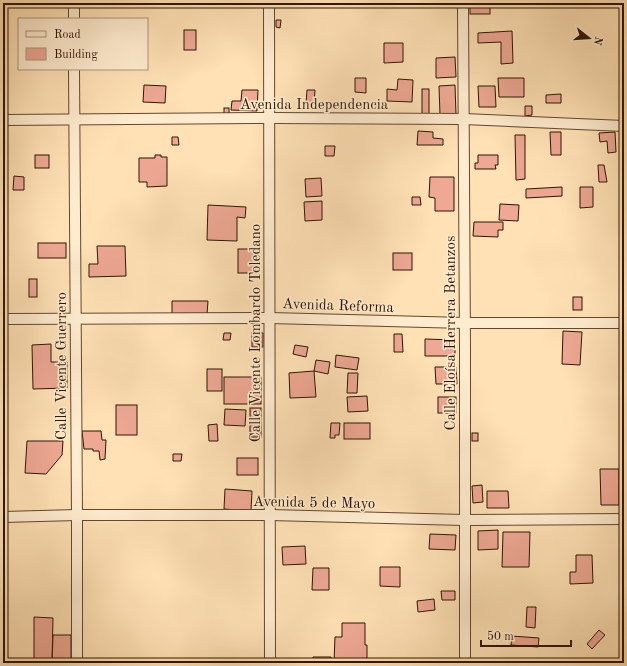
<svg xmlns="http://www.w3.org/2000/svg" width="627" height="666" font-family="'Old Standard TT',serif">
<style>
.building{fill:#eea894;stroke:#2f1402}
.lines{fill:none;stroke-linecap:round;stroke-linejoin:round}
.street-casing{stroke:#63472f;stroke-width:12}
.street{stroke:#ffeccf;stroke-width:10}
.labels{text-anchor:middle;stroke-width:3;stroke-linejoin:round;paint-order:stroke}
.street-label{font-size:15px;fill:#2f1402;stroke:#ffeccf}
</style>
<rect width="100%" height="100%" fill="#ffe1b5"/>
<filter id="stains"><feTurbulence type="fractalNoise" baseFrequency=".005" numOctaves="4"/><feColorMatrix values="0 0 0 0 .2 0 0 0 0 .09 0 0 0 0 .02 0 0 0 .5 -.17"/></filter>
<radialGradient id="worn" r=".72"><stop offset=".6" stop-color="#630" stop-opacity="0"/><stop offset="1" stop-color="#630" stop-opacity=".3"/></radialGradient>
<g class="building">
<path d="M152,3H169L168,6H151Z"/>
<rect x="470" y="6" width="20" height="8"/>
<path d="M276,20H281L280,28L276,27Z"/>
<rect x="184" y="30" width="12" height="20"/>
<path d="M512,31L513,63L501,64V42L478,43V33Z"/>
<path d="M384,43H403V62L384,63Z"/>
<path d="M455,57L456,77L436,78V58Z"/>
<path d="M355,78H366V93L355,92Z"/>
<path d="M498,78H524V97H499Z"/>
<path d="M398,79L413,80L412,102L387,101V89L397,90Z"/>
<path d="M144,85L166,86L165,103L143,102Z"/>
<path d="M455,85L456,115H440L439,86Z"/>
<path d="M478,86H495L496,107H479Z"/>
<rect x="422" y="89" width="7" height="27"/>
<path d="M242,90H258L257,111L231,110L232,101H241Z"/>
<path d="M307,90H315L314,104H306Z"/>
<path d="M561,94V103H546V95Z"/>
<path d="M525,106H532V115L525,116Z"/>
<rect x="224" y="108" width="5" height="7"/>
<path d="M418,131L433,132V138L443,139V145H417Z"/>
<path d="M550,132H561V155H551Z"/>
<path d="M615,132L616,152L608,153L607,141L600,142L599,133Z"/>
<path d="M515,135H525V179L516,180Z"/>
<path d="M172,137H178L179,145H172Z"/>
<path d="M325,146H335L334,156H325Z"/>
<rect x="35" y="155" width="14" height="13"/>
<path d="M155,155H161V157H167V186L147,187V182H139V158H155Z"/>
<path d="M478,155H498V165H495L496,169H475V163H478Z"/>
<path d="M598,165H604L607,182H599Z"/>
<path d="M14,176L24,177V190H13Z"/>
<path d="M430,177H454V211H435V198L429,197Z"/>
<path d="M321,178L322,196L306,197L305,179Z"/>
<path d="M562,187V196L526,198V189Z"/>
<path d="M580,187H593V207L580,208Z"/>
<path d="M412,197H420L421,205H412Z"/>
<path d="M322,201V220L305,221L304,202Z"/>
<path d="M500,204L519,205L518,221L499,220Z"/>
<path d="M208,205L246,207L245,218L237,217V241L207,240Z"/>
<rect x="622" y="207" width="2" height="10"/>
<path d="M474,222H503V230H498V237L473,236Z"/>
<rect x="38" y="243" width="28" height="15"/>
<path d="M97,246H125L126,276L89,277V264H98Z"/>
<rect x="238" y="249" width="17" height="24"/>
<rect x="393" y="253" width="19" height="17"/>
<rect x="29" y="279" width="8" height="18"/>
<rect x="573" y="297" width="9" height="13"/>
<path d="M172,301H208L207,314H172Z"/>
<path d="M563,331L582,332L580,365L562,364Z"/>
<path d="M252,332L263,333V347H252Z"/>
<path d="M224,333H231L230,340H223Z"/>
<path d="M394,334H402L403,352H394Z"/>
<path d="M425,339L455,340V356H425Z"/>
<path d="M51,344V362H67V388L33,389L32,345Z"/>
<path d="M295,345L308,347L306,357L293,354Z"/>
<path d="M336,355L359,358L357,370L335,367Z"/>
<path d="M316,360L330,362L328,374L314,371Z"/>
<path d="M435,367H456L457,384H436Z"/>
<rect x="207" y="369" width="15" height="22"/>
<path d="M314,371L316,397L290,398L289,373Z"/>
<path d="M348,373H358L357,393H347Z"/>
<rect x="224" y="377" width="37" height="27"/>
<path d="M367,396L368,411L348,412L347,397Z"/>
<rect x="438" y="397" width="18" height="16"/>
<rect x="116" y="405" width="21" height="30"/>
<rect x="250" y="408" width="11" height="29"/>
<path d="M225,409L246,410L245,426L224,425Z"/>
<path d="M331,423H340L339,435H335V438H330Z"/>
<rect x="344" y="423" width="26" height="16"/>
<path d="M217,424L218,441H209L208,425Z"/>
<path d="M82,431H101L102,440H106L105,459L100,460L99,451H93V449H84Z"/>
<rect x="472" y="433" width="6" height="8"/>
<path d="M27,441H63L62,455L46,474L25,473Z"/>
<path d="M173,454H182L181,461H173Z"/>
<rect x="237" y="458" width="21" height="17"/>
<path d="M600,469H619V505H601Z"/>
<path d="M482,485L483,502L473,503L472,486Z"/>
<path d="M225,489L252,491L251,511L224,509Z"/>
<path d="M487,491H508L509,508H487Z"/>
<path d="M498,530V549L478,550V531Z"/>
<path d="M503,532H530L529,567H502Z"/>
<path d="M430,534L456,535L455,550L429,549Z"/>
<path d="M305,546L306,564L283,565L282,547Z"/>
<path d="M576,555H592L593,583L570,584V572H576Z"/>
<path d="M380,567H400V587L380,586Z"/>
<path d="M313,568H329V590H312Z"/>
<path d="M441,591H455V600H442Z"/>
<path d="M434,599L435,610L418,612L417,601Z"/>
<path d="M527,607H536L535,628L526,627Z"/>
<path d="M34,617L53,618L52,663H34Z"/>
<path d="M342,623H365V645H367V662H334L335,637H342Z"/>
<path d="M599,630L605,635L592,649L587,644Z"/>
<path d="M53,635H71V663H52Z"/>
<path d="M512,636L539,638L538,647L511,645Z"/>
<path d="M313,657H331V663H312Z"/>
</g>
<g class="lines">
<g class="street-casing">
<g id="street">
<path d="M269,3L270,663"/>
<path d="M463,3L465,348V663"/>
<path d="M74,19V3"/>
<path d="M74,69L77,515V663"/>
<path d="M3,120L269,118L464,119L624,126"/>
<path d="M3,319L270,318L465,323H624"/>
<path d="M3,517L77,515H270L464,520L624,519"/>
</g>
</g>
<use href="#street" class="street"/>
</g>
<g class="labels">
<g class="street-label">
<text x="314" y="109">Avenida Independencia</text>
<text transform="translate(338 305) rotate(2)" y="5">Avenida Reforma</text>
<text transform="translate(255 333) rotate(-90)" y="5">Calle Vicente Lombardo Toledano</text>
<text transform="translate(450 333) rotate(-90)" y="5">Calle Eloísa Herrera Betanzos</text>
<text transform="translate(61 366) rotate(-90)" y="5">Calle Vicente Guerrero</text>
<text transform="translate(314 502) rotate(1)" y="5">Avenida 5 de Mayo</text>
</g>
</g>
<rect width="627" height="666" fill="none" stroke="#ffe1b5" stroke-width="16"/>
<rect x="4" y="4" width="619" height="658" fill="none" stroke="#2f1402" stroke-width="2"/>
<rect x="8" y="8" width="611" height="650" fill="none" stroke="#2f1402"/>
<rect x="18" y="18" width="130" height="52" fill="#ffeccf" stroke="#ac967d"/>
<rect x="26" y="31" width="20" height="6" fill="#ffeccf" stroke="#ac967d"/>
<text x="54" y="38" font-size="12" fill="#2f1402">Road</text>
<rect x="26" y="48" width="20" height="12" fill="#eea894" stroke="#ac967d"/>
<text x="54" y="58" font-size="12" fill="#2f1402">Building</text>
<g transform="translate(589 38) rotate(107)" stroke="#ffeccf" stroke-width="3" paint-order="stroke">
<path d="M0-3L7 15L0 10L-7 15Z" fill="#2f1402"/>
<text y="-6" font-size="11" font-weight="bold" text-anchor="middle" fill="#2f1402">N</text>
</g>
<path d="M481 640v6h90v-6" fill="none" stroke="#2f1402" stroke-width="2"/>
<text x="487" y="640" font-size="12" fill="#2f1402" stroke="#ffeccf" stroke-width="3" paint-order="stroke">50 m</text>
<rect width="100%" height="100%" filter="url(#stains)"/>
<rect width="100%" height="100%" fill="url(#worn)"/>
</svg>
